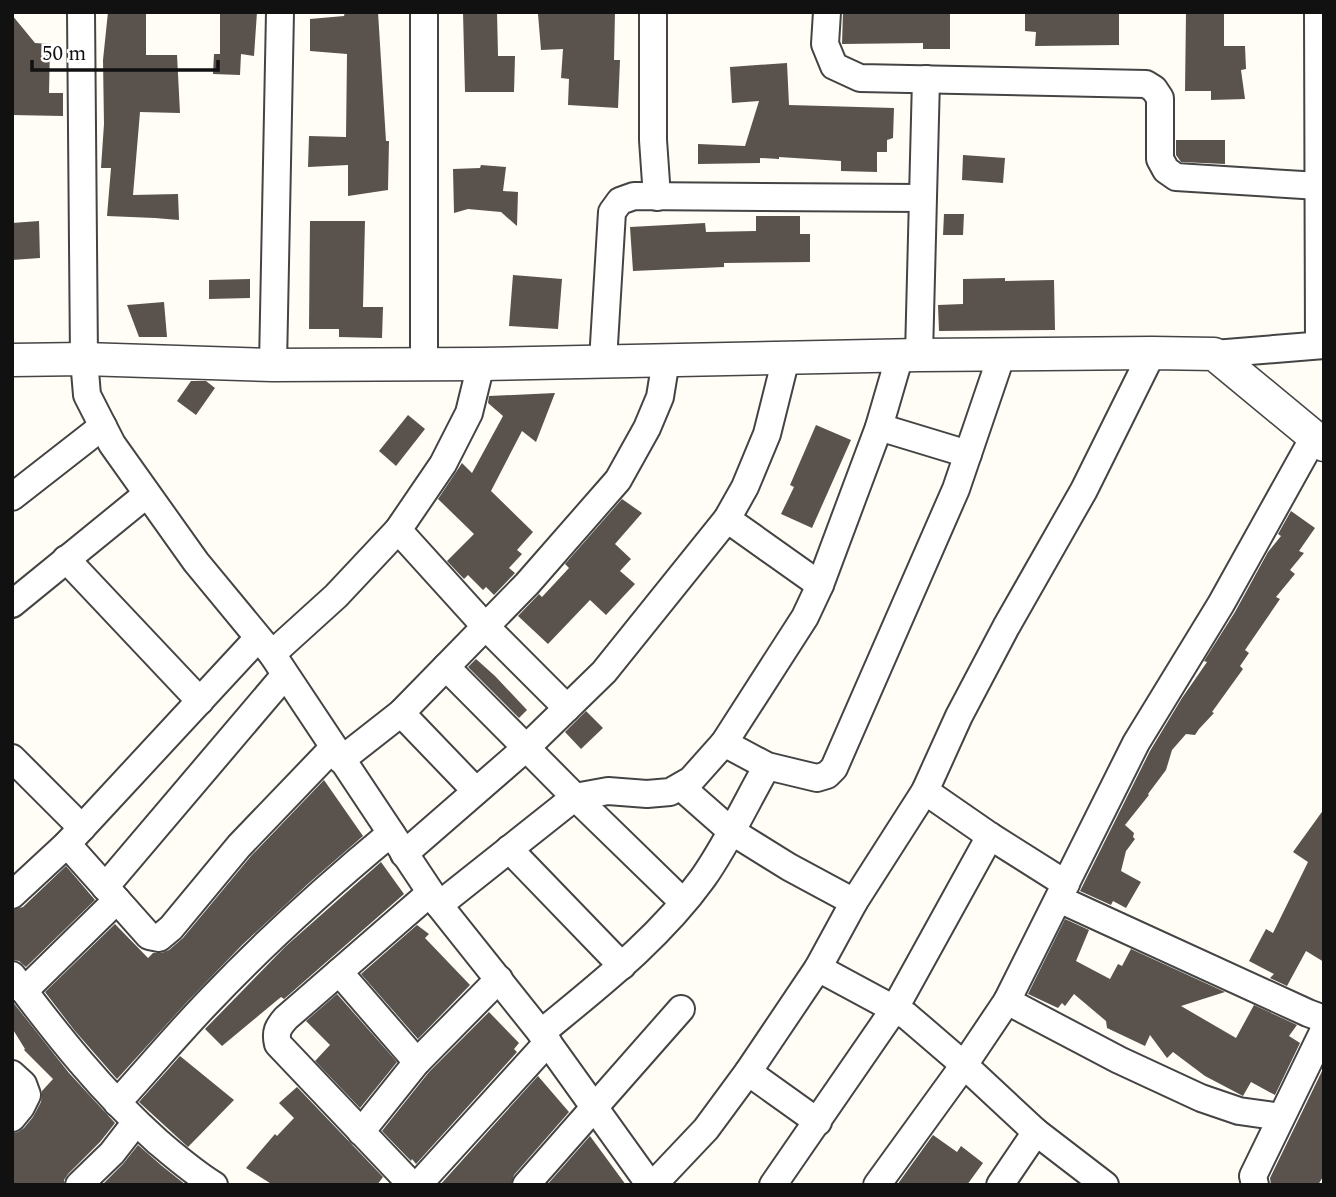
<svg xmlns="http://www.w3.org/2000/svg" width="1336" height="1197" font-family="Spectral,serif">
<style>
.building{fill:#5a524d}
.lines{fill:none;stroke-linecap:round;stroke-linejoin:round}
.minor-casing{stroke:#444;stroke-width:30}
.tertiary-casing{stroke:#444;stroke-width:35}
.minor{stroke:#fff;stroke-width:26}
.tertiary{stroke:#fff;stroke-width:32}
</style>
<rect width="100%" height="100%" fill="#fffdf5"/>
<g class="building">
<path d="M108,12H146V55H177L180,113L140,112L133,195L178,194L179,220L155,218L107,216L111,168H101L104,124L103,60Z"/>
<path d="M220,12H257L254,56L241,54L240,75L213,74L214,54H220Z"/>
<path d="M345,12H378L386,141H389L388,190L348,196V165L308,167L309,136L346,137L347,54L310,51V19L344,16Z"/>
<path d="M463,12H497L498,56H515L514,92H465Z"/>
<path d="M557,12H615L614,60H620L618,108L568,105L569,79L561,78L563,49L541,50L538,14Z"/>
<path d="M843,12H950V49H923V43L842,44Z"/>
<path d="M1025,12H1119V45L1035,46L1036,32L1025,31Z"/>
<path d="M1186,12H1224V46H1245L1246,69L1241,70L1245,99L1211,100V91H1185Z"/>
<path d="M12,15L35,43L50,44L49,93H63V116L12,115Z"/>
<path d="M787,63L789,105L894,108L893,138L887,140V152H877V172L841,171V161L779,157V159L760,158V163L698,164V144L745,146L759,101L732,103L730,67Z"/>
<path d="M1176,140H1225V164L1181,162L1176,155Z"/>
<path d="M963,155L1005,158L1003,183L962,180Z"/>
<path d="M481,165L506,167L503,191L518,192L517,226L501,212L468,209L454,213L453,169L480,168Z"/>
<path d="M944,214H964L963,235H943Z"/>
<path d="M756,216H800V234H810V262L724,263V267L633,271L630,227L705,223L706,232L756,231Z"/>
<path d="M39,221L40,258L12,260V223Z"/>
<path d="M310,221H365L363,307H383L382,338L339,337V329H309Z"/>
<path d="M513,275L562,279L558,329L509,326Z"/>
<path d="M1005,278V281L1054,280L1055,330L939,331L938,305L963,304V279Z"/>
<path d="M250,279V298L209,299V280Z"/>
<path d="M164,302L167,337H139L127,305Z"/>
<path d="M191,381H206L215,388L196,415L177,401Z"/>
<path d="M555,393L536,442L522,431L491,491L533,532L517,550L522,554L509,568L515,573L494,595L486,587L483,590L468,575L464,579L447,561L474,534L438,499L462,463L472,473L503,416L488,403L489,396Z"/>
<path d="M408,415L425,429L396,466L379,451Z"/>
<path d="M816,425L851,440L812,528L781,514L794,487L790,485Z"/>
<path d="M622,499L642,513L615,544L631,559L620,571L635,584L606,615L590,600L548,644L518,616L539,594L542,597L569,568L565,564Z"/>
<path d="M1291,511L1315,528L1299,551L1304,553L1290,570L1295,574L1276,597L1280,599L1245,650L1249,653L1240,666L1243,669L1212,712L1214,713L1199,729L1195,735L1186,734L1172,750L1166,770L1148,794L1149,795L1125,825L1134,833L1133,837L1135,839L1126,851L1121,871L1141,882L1126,908L1113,901L1111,905L1080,891L1150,751L1182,698L1207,662L1204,661L1235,612L1268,552L1281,536L1278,534Z"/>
<path d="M476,659L495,676L527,710L519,718L468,667Z"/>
<path d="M586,711L603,728L581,749L565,732Z"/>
<path d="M324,780L363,836L310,882L242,945L187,1002L117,1079L75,1031L45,992L115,924L148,958L153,953H162L169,950L183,938L251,856Z"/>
<path d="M1324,809V962L1306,951L1287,986L1270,978L1274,974L1249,961L1266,929L1273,933L1308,862L1293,852Z"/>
<path d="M381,862L404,894L284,999L281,997L222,1046L205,1029L286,946Z"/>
<path d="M66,866L95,900L26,967L19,961L12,960V910L23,907Z"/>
<path d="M1065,919L1089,930L1076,961L1110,979L1118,964L1122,966L1131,949L1225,992L1181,1006L1236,1038L1254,1005L1297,1025L1289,1036L1300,1043L1275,1095L1251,1082L1243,1096L1205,1076L1173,1052L1167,1058L1150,1035L1145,1046L1107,1028L1106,1021L1074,994L1065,1006L1062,1003L1058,1008L1028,994Z"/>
<path d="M417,925L429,934L425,938L470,985L418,1039L361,974Z"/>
<path d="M337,994L397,1062L360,1108L315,1061L330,1045L306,1021Z"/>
<path d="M12,1001L69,1073L115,1123L100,1142L68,1174L64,1180V1185H12V1133L18,1132L24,1128L33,1117L41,1102L42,1091L53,1079L24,1050L25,1049L12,1028Z"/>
<path d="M489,1012L519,1043L514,1049L517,1052L416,1164L412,1159L411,1161L382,1131L429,1072Z"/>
<path d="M180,1056L234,1100L188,1147L139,1102Z"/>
<path d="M1324,1067V1175L1318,1185H1271L1270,1178Z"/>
<path d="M538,1076L569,1112L514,1175L511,1185H440Z"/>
<path d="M297,1087L383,1177L377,1185H273L246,1168L275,1134L277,1136L294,1118L279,1103Z"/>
<path d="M933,1135L957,1152L961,1146L983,1163L967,1185H897Z"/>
<path d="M590,1136L626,1185H547Z"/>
<path d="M138,1145L162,1166L186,1185H102L123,1164Z"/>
</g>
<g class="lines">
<g class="minor-casing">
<g id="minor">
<path d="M81,12L84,359L87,395L112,444L196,562L272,654L439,905L541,1033L650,1185"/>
<path d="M424,12V364"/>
<path d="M653,12V140L657,197"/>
<path d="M827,12L825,44L834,66L860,78L1146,84L1154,89L1160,98V159L1166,170L1176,177L1319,186"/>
<path d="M1318,12L1319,345"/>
<path d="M1214,354L1324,345"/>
<path d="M919,355L926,79"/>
<path d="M603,361L612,212L620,201L634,196L922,198"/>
<path d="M273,365L280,12"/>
<path d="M879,427L968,454"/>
<path d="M12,497L103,426"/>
<path d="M727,519L820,585"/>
<path d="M398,530L485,626L567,708"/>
<path d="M66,559L200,701"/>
<path d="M12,604L147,494"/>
<path d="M272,654L336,596L398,530L443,464L469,413L481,364"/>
<path d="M446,667L575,797L683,902"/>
<path d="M401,713L476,791"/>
<path d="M724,743L767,766L817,778L827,775L834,768L956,489L1002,354"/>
<path d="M12,758L82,828"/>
<path d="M341,760L401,713L527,584L618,480L647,428L660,397L666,360"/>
<path d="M681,787L731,831L789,867L854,902"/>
<path d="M925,791L990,836L1066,884"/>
<path d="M67,844L149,936L159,938L171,928L239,846L333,748"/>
<path d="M509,849L622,966"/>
<path d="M404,854L527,747L604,672L727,519L745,487L767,434L786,358"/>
<path d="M105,887L285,675"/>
<path d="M12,895L67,844L258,638"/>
<path d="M1059,899L1308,1013L1324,1019"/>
<path d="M439,905L575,797L608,791L647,794L670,792L691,780L724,743L805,617L820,585L879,427L900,355"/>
<path d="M818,968L907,1016L964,1065L1036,1132L1105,1185"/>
<path d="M339,972L417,1062"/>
<path d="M12,975C57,1035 102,1092 158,1142C177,1158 193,1172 214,1185"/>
<path d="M24,991L117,900"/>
<path d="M1007,1001L1119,1060L1201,1098L1239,1111L1281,1117"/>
<path d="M541,1033C599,985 659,939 703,878C727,844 746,803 767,766"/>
<path d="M748,1072L818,1122"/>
<path d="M12,1074L23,1084L27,1095L21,1107L12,1118"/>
<path d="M117,1103C148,1069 178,1033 210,1000C267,940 327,886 391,833"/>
<path d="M361,1132L417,1062L499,979"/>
<path d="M79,1185L112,1153L136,1122"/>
<path d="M412,1185L278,1044C275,1032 278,1027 286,1018L430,893"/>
<path d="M418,1185L548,1042"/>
<path d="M526,1185L681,1009"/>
<path d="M653,1185L706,1129L748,1072L818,968L854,902L925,791L959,716L1006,627L1084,490L1152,353"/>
<path d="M773,1185L895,1008L990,836"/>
<path d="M877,1185L964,1065L1007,1001L1136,743L1221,604L1314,437"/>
<path d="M1000,1185L1036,1132"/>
<path d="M1255,1185L1253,1176L1324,1030"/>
</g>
</g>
<g class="tertiary-casing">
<path id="tertiary" d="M12,360L84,359L273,365L481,364L919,355L1152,353L1214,354L1324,445"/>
</g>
<use href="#minor" class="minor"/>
<use href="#tertiary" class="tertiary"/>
</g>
<rect width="1336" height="1197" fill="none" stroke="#111111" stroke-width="28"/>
<path d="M32 60v10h186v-10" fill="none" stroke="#111111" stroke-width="3.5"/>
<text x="42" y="60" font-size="21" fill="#111111" stroke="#ffffff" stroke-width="5" paint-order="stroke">50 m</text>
</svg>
